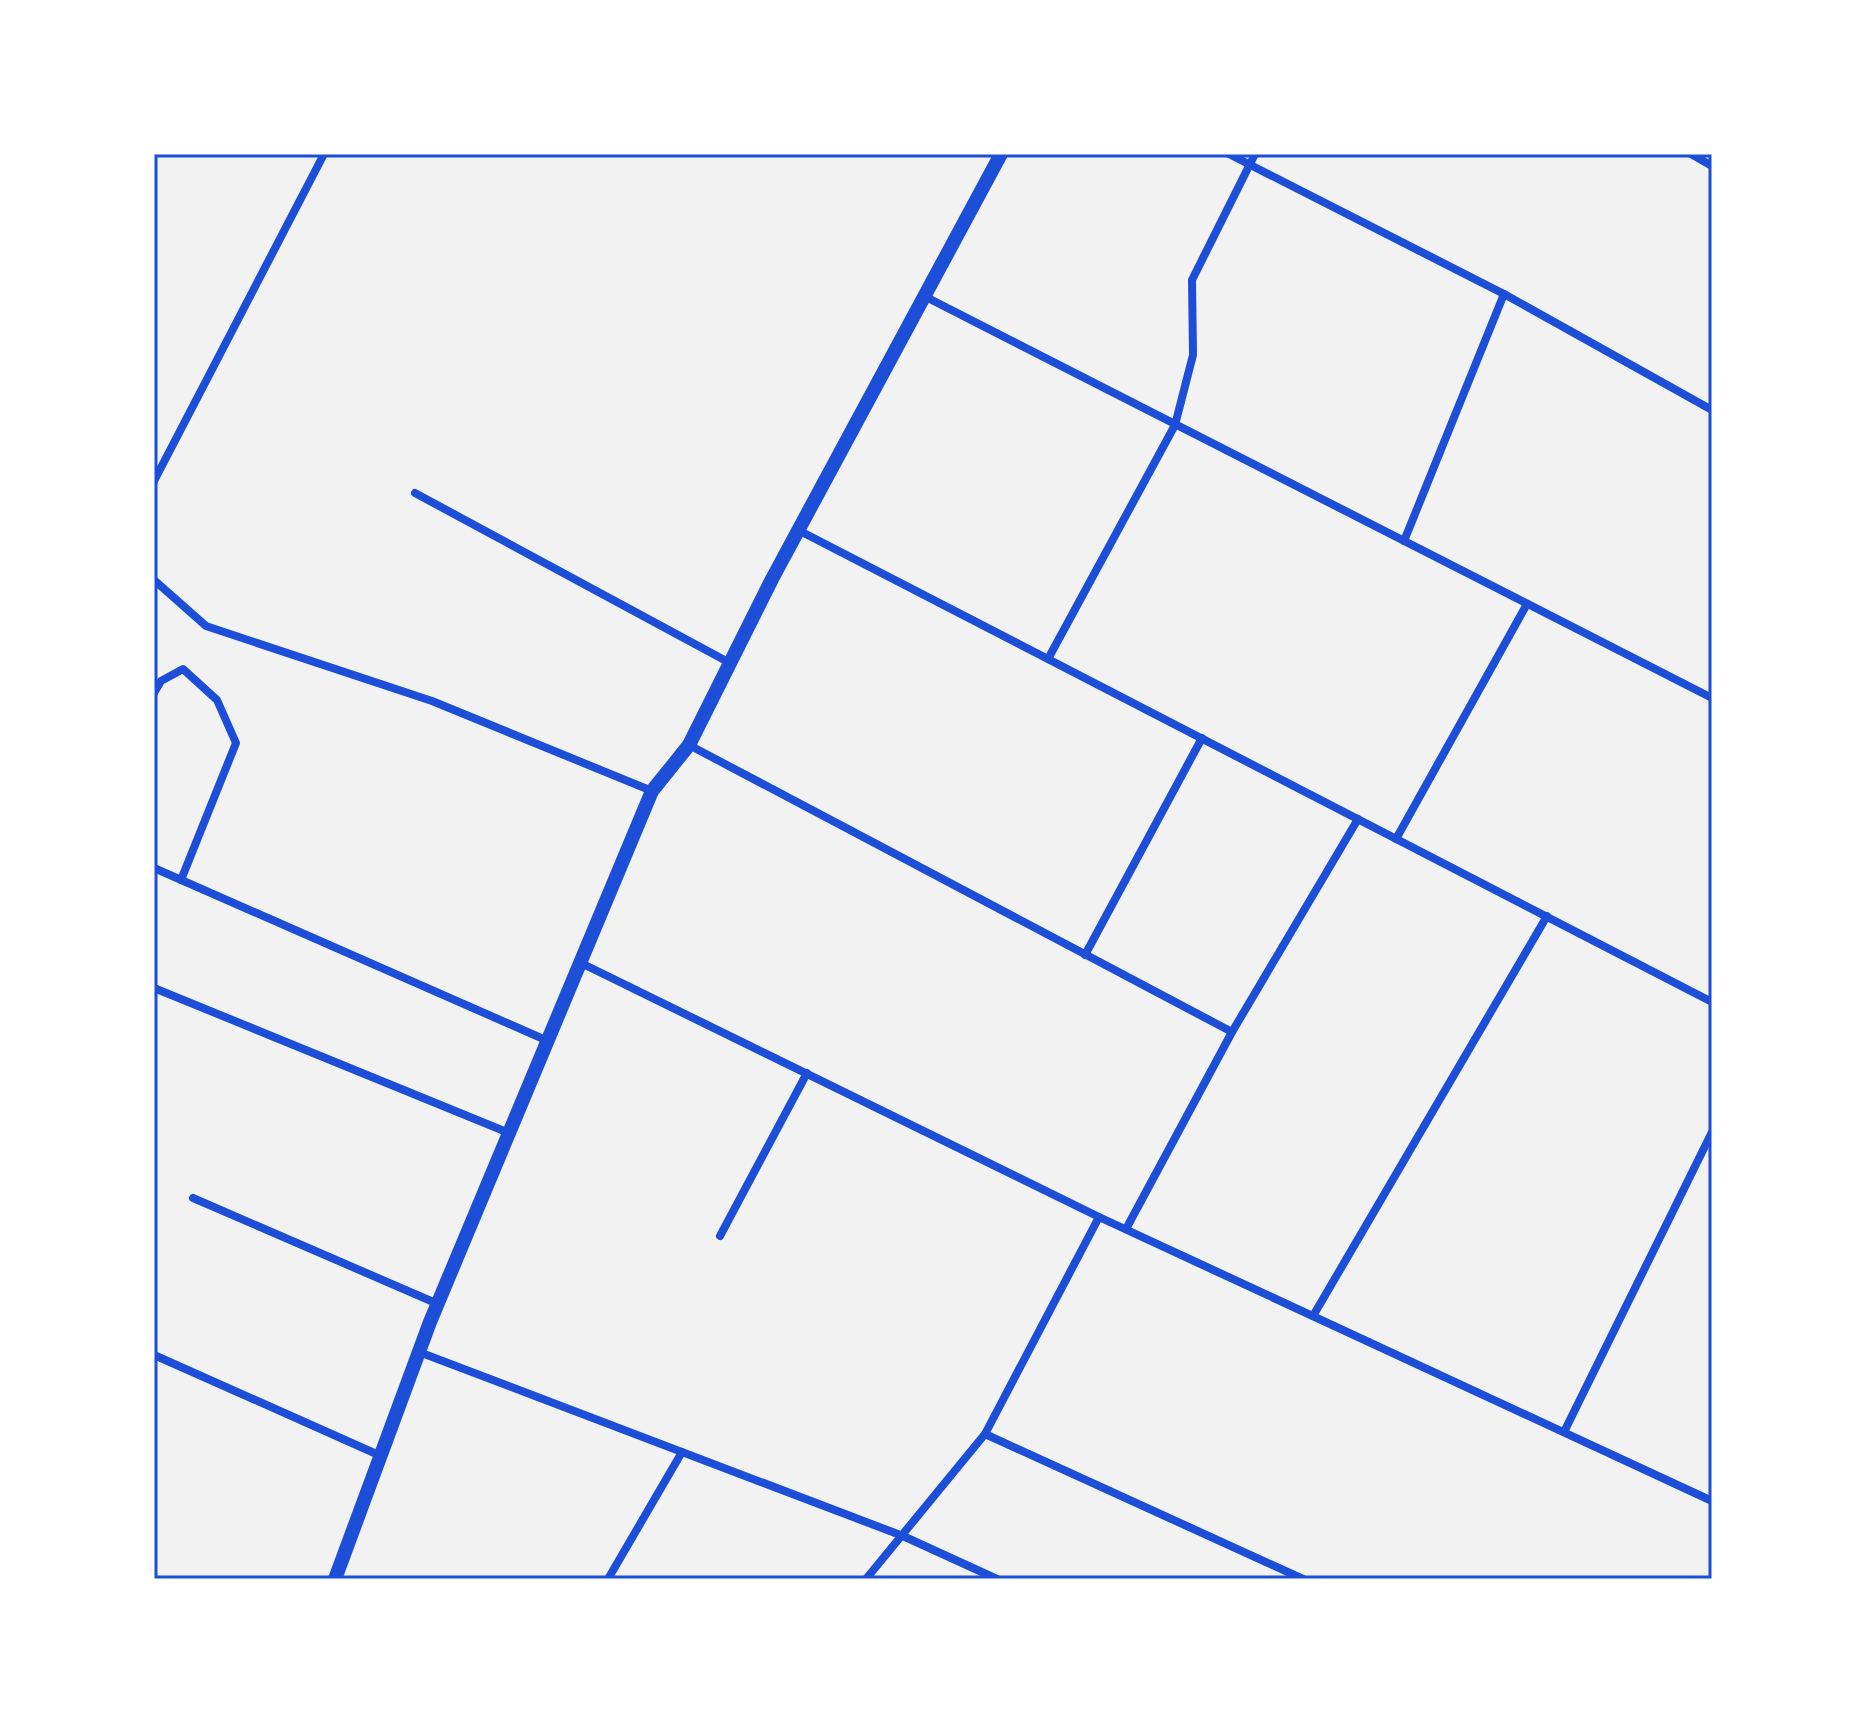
<svg xmlns="http://www.w3.org/2000/svg" width="1866" height="1733" font-family="Lato,sans-serif">
<style>
.lines{fill:none;stroke-linecap:round;stroke-linejoin:round}
.minor{stroke:#1d4ed8;stroke-width:8}
.tertiary{stroke:#1d4ed8;stroke-width:14}
.neatline{fill:none;stroke:#1d4ed8;stroke-width:3}
</style>
<rect width="100%" height="100%" fill="#f2f2f2"/>
<g class="lines">
<g class="minor">
<path d="M1229,154L1504,294L1712,410"/>
<path d="M1691,154L1712,166"/>
<path d="M924,296L1712,698"/>
<path d="M154,481L324,154"/>
<path d="M415,493L730,663"/>
<path d="M798,530L1712,1002"/>
<path d="M1404,541L1504,294"/>
<path d="M154,580L206,626L432,701L652,791"/>
<path d="M1048,659L1175,425L1193,355L1192,280L1255,154"/>
<path d="M154,693L161,681L183,669L217,700L236,743L181,880"/>
<path d="M689,745L1232,1032"/>
<path d="M1396,839L1527,604"/>
<path d="M154,868L548,1041"/>
<path d="M1085,955L1202,738"/>
<path d="M581,963L1099,1217L1712,1501"/>
<path d="M154,988L509,1133"/>
<path d="M193,1198L438,1304"/>
<path d="M1126,1229L1232,1032L1358,819"/>
<path d="M720,1236L807,1073"/>
<path d="M1313,1316L1547,916"/>
<path d="M419,1352L903,1536L997,1579"/>
<path d="M154,1355L381,1456"/>
<path d="M1564,1432L1712,1132"/>
<path d="M985,1434L1303,1579"/>
<path d="M608,1579L682,1452"/>
<path d="M866,1579L985,1434L1099,1217"/>
</g>
<path class="tertiary" d="M335,1579L430,1322L652,791L689,745L772,579L1001,154"/>
</g>
<rect width="1866" height="1733" fill="none" stroke="#ffffff" stroke-width="312"/>
<rect x="156" y="156" width="1554" height="1421" class="neatline"/>
</svg>
